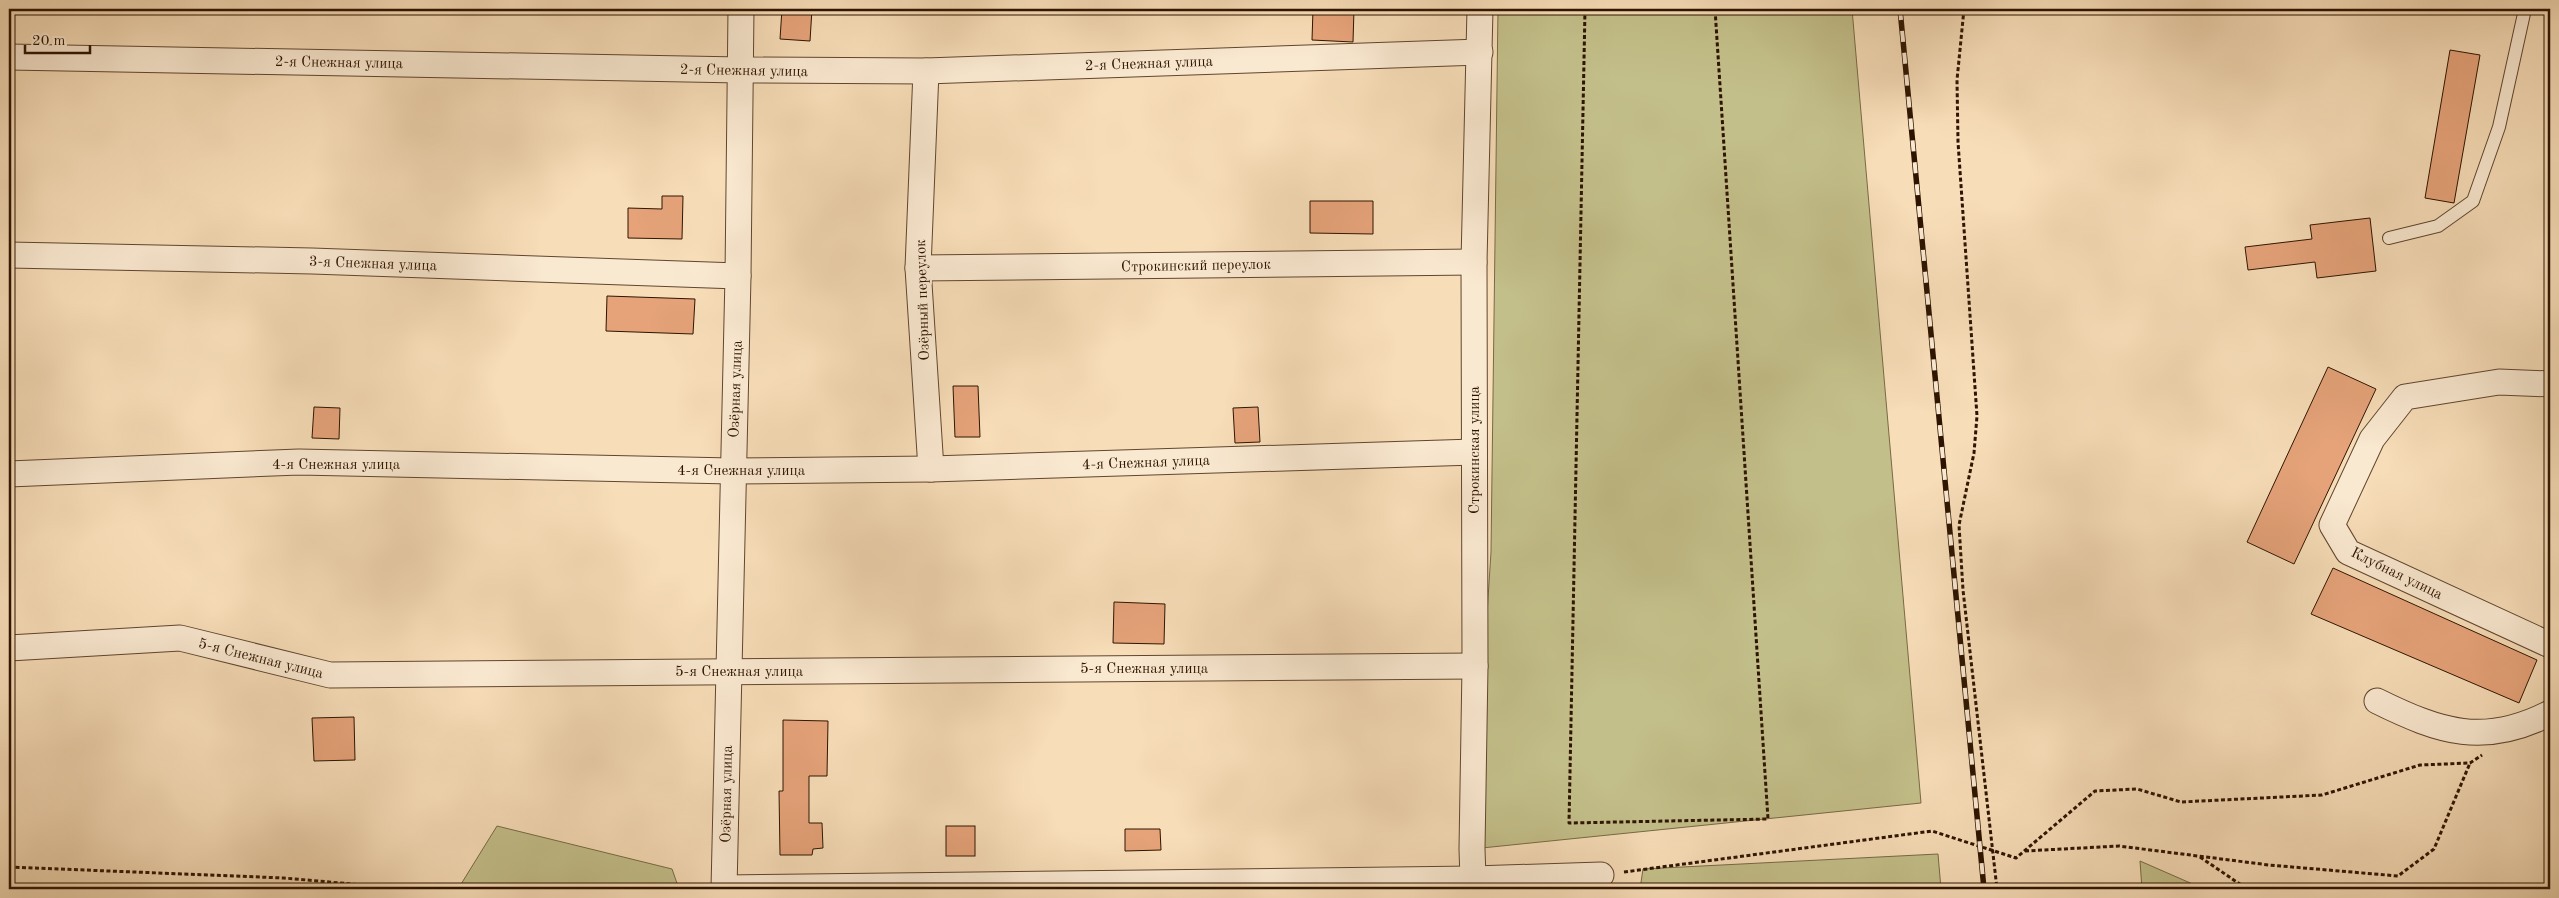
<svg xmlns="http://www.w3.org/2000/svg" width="2559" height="898" font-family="'Old Standard TT',serif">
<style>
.green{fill:#c3bf8a;stroke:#786a45}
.building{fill:#e6a37a;stroke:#2e1400}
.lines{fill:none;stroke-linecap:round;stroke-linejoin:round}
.lane-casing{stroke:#60462e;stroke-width:14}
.street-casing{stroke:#60462e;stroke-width:27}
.path{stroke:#2e1400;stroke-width:3;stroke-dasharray:4 2.5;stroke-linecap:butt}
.lane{stroke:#fae9d1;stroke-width:12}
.street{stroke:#fae9d1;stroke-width:25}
.rail-casing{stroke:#2e1400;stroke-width:5.5}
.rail{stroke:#fae9d1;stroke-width:4;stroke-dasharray:11;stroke-linecap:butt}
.labels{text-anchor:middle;stroke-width:4;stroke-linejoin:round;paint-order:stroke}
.street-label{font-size:15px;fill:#2e1400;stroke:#fae9d1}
</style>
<rect width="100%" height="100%" fill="#f7ddb8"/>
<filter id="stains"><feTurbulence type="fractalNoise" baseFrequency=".004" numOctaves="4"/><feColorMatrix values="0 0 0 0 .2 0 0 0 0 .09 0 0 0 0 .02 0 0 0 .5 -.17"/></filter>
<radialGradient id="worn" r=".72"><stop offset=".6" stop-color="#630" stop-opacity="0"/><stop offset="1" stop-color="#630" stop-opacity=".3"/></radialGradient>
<g class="green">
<path d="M1498,9H1852L1921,803L1472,849L1491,552Z"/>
<path d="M497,826L672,869L679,889H458Z"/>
<path d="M1938,854L1941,889H1640L1643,869Z"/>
<path d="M2140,861L2204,889H2142Z"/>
</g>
<g class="building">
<path d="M782,9H812L810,41L780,39Z"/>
<path d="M1313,9H1354L1353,42L1312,40Z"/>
<path d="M2450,50L2480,55L2454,203L2425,198Z"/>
<path d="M662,196H683L682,239L628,238V208L662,209Z"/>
<path d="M1310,201H1373V234L1310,233Z"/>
<path d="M2370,218L2376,271L2317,278L2315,262L2248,270L2245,247L2312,239L2310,225Z"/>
<path d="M607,296L695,299L693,334L606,331Z"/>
<path d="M2328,367L2376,389L2294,564L2247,542Z"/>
<path d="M953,386H978L980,437H955Z"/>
<path d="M314,407L340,408L339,439L312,438Z"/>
<path d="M1258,407L1260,442L1235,443L1233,408Z"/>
<path d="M2333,568L2537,660L2519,703L2311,614Z"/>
<path d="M1114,602L1165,604L1164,644L1113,643Z"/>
<path d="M354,717L355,760L314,761L312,718Z"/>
<path d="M783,720L828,721L827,776H809V823H822L823,848L813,849L812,855H780L779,791H783Z"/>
<rect x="946" y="826" width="29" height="30"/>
<path d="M1125,829H1160L1161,850L1125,851Z"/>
</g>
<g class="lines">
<g class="lane-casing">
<path id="lane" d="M2389,238L2438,226L2473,201L2499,127L2525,9"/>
</g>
<g class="street-casing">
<g id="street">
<path d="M9,57L741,70L926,71L1480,52"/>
<path d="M926,71L918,268L931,469"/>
<path d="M9,255L312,261L738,276"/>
<path d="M918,268L1474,262"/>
<path d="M2550,384L2499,382L2405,397L2372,439L2332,525L2348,552L2550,645"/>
<path d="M9,474L299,462L732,471L931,469L1474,452"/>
<path d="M9,648L180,638L330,675L1475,666"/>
<path d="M2377,701C2440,732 2484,747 2550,713"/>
<path d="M724,888L1473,879L1601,875"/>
<path d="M724,889L738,276L741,9"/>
<path d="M1479,889L1473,879L1472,849L1475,666L1474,262L1480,9"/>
</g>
</g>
<g class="path">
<path d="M1585,9L1569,823L1768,819L1715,9"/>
<path d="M1964,9L1957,80L1958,142L1977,416L1974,453L1959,525L1963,590L1997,889"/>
<path d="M2025,851L2119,846L2269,865L2398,876L2434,849L2470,763"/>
<path d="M2200,857L2247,889"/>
<path d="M9,867L284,878L408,889"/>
<path d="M1624,872L1932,831L2016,858L2095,791L2137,789L2181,802L2322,795L2420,765L2470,763L2482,755"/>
</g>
<use href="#lane" class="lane"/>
<use href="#street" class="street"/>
<g class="rail-casing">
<path id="rail" d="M1900,9L1984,889"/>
</g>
<use href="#rail" class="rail"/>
</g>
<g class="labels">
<g class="street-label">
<text transform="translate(339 62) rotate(1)" y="5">2-я Снежная улица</text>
<text transform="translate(1149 63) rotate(-2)" y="5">2-я Снежная улица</text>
<text transform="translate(744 70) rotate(1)" y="5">2-я Снежная улица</text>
<text transform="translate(373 263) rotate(2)" y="5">3-я Снежная улица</text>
<text transform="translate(1196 265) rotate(-1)" y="5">Строкинский переулок</text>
<text transform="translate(922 300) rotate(-92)" y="5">Озёрный переулок</text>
<text transform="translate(735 389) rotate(-88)" y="5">Озёрная улица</text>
<text transform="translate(1474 450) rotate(-90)" y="5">Строкинская улица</text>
<text transform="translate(1146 462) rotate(-2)" y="5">4-я Снежная улица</text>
<text x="336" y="469">4-я Снежная улица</text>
<text x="741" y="475">4-я Снежная улица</text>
<text transform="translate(2397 573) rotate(26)" y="5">Клубная улица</text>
<text transform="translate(261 658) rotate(14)" y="5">5-я Снежная улица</text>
<text x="1144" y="673">5-я Снежная улица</text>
<text x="739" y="676">5-я Снежная улица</text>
<text transform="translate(726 794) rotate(-89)" y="5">Озёрная улица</text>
</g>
</g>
<rect width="2559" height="898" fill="none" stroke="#f7ddb8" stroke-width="30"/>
<rect x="10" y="10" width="2539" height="878" fill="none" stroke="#2e1400" stroke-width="2.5"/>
<rect x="15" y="15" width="2529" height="868" fill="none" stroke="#2e1400"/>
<path d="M25 45v8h65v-8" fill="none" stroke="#2e1400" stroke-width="2.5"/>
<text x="32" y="45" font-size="15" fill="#2e1400" stroke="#fae9d1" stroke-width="4" paint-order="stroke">20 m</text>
<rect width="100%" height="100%" filter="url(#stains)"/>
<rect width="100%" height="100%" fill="url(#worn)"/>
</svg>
